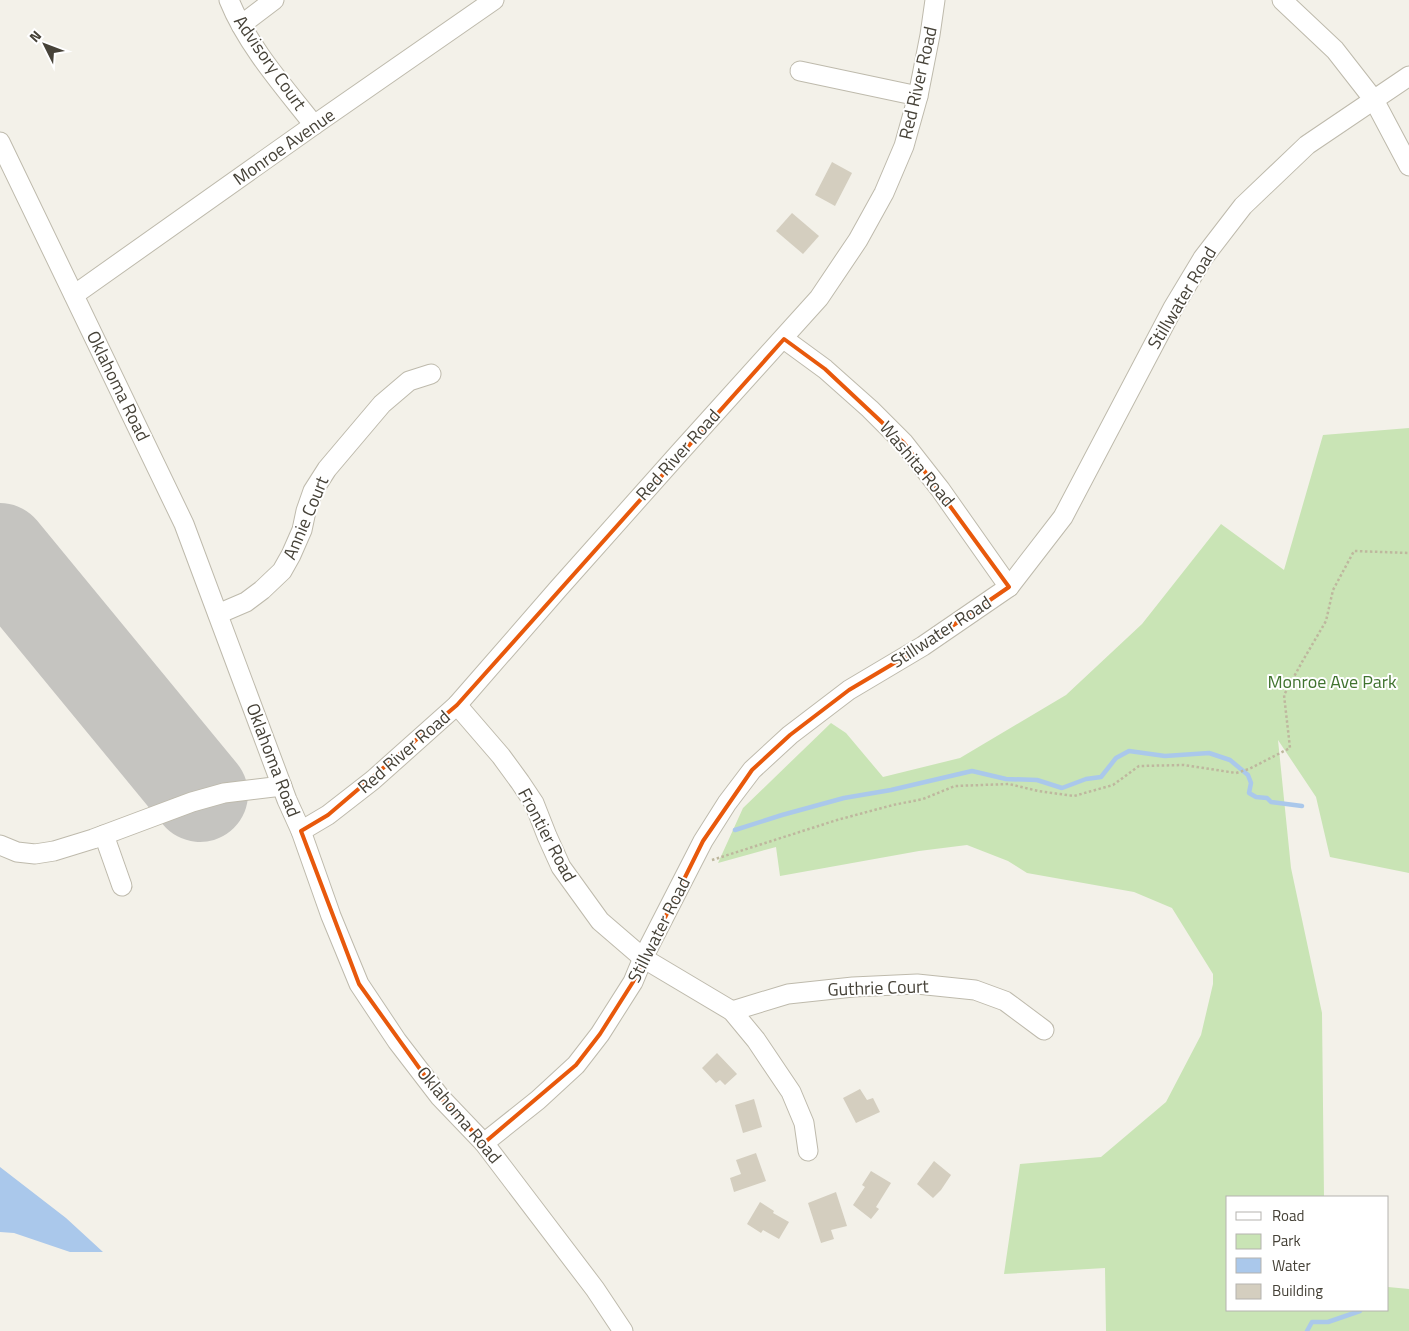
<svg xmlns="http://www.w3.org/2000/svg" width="1409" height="1331" font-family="'Titillium Web',sans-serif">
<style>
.green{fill:#c9e4b5}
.water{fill:#aac8eb}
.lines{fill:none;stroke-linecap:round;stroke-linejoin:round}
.stream{stroke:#aac8eb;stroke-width:4.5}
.runway{stroke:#c5c4c0;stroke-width:96}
.building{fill:#d4cebf}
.minor-casing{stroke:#bebaac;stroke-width:21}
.path{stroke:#beb79e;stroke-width:2.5;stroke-dasharray:2.5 2.5;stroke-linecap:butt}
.minor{stroke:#fff;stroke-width:19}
.marked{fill:none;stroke:#e8590c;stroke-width:4;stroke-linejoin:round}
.labels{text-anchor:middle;stroke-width:4;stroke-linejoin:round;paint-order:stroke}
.street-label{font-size:18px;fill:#464238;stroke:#fff}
.park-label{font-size:18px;fill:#40732f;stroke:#fff}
</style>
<rect width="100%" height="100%" fill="#f3f1e9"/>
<path class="green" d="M1409,428V873L1330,857L1316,797L1278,740L1291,868L1322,1013L1324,1197H1228V1310H1388V1287L1409,1289V1331H1106L1105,1268L1004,1274L1020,1164L1101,1157L1166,1102L1201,1035L1213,984V974L1172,908L1134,892L1027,873L1008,861L967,845L919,851L780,876L776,847L718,863L743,808L831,723L846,733L883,777L960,758L1066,695L1142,624L1221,524L1284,570L1323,435Z"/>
<path class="water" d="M0,1167L66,1218L103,1252H70L14,1233L0,1232Z"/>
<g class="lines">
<g class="stream">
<path d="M735,830L782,815L844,798L891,790L972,771L1006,779L1037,780L1062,788L1086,779L1101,777L1116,758L1129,751L1165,756L1209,753L1230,760L1248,775L1251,783L1249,793L1256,797L1267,798L1271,802L1302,806"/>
<path d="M1307,1331L1312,1322H1328L1360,1311"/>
</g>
<path class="runway" d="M0,551L200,794"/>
</g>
<g class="building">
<path d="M832,162L852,173L835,206L815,195Z"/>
<path d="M792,213L819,236L803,254L776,231Z"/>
<path d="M717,1053L737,1074L725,1085L720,1080L716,1083L702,1068Z"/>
<path d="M860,1089L867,1100L873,1098L880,1112L856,1123L843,1098Z"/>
<path d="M754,1099L762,1127L743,1133L735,1105Z"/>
<path d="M756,1153L766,1181L734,1192L730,1178L741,1174L736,1160Z"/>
<path d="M934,1161L951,1175L941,1190L933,1198L917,1184Z"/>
<path d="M871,1171L891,1183L876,1207L879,1209L871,1219L853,1205L865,1187L862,1185Z"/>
<path d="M836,1192L847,1226L831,1230L834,1239L821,1243L808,1203Z"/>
<path d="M760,1202L774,1211L773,1213L789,1222L779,1239L763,1230L761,1233L747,1224Z"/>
</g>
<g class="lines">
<g class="minor-casing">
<g id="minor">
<path d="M229,0C247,45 284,87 314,125"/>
<path d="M1282,0L1335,50L1374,100L1409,166"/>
<path d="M241,25L274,0"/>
<path d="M800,71L918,96"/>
<path d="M0,142L184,524L287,800L301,831L331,916L359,984L397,1041L440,1097L484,1143L595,1289L623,1331"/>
<path d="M74,295L314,125L494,0"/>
<path d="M784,339L825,369L870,409L904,443L940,489L1009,587"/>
<path d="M218,614L246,602L262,590L282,571L291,555L302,530L306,511L313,491L327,469L382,404L409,381L431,374"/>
<path d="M457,705L501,756L520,782L534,803L547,836L561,867L600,921L643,958L732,1011L756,1040L791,1092L804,1123L808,1151"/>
<path d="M301,831L328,815L373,780L457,705L558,589L680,452L819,298L858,240L884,193L904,146L918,96L930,35L935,0"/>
<path d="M104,835L122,886"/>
<path d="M0,845L17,852L35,854L54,851L93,839L192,802L224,793L282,786"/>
<path d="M732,1011L788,994L853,987L917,984L975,990L1005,1001L1044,1030"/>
<path d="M484,1143L538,1100L576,1065L600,1034L633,982L643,958L703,841L727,803L752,770L790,735L849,690L923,646L1009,587L1063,517L1173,308L1203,258L1243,206L1307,145L1409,76"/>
</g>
</g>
<path class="path" d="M712,860L837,820L893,805L923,799L955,786L1009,784L1038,791L1074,796L1113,785L1139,766L1184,765L1236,773L1249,769L1290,748L1284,695L1302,662L1326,621L1333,590L1354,551L1409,553"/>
<use href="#minor" class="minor"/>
</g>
<path class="marked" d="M784,339L825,369L904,443L1009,587L923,646L849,690L790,735L752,770L703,841L633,982L600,1034L576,1065L484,1143L440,1097L359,984L301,831L328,815L457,705Z"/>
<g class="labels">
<g class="street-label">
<text transform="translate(270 63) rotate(55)" y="6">Advisory Court</text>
<text transform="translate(918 83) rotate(-77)" y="6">Red River Road</text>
<text transform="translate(284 147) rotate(-35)" y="6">Monroe Avenue</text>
<text transform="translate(1182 298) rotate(-59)" y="6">Stillwater Road</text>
<text transform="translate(118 386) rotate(64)" y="6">Oklahoma Road</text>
<text transform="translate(678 455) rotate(-48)" y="6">Red River Road</text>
<text transform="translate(917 464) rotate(50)" y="6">Washita Road</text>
<text transform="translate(306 518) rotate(-67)" y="6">Annie Court</text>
<text transform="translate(941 632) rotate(-33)" y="6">Stillwater Road</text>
<text transform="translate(404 752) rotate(-41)" y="6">Red River Road</text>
<text transform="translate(273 760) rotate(69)" y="6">Oklahoma Road</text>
<text transform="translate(547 835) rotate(62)" y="6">Frontier Road</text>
<text transform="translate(659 930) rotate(-63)" y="6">Stillwater Road</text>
<text transform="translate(878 988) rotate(-2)" y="6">Guthrie Court</text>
<text transform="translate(459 1115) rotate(50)" y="6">Oklahoma Road</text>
</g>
<g class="park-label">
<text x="1332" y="688">Monroe Ave Park</text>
</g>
</g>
<rect x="1226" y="1196" width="162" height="115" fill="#ffffff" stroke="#b5b3af"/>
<rect x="1236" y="1212" width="25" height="8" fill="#ffffff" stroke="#b5b3af"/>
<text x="1272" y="1221" font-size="15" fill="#464238">Road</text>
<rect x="1236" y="1234" width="25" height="15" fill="#c9e4b5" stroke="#b5b3af"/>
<text x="1272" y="1246" font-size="15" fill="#464238">Park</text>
<rect x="1236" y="1258" width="25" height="15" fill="#aac8eb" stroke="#b5b3af"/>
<text x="1272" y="1271" font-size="15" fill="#464238">Water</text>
<rect x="1236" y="1284" width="25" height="15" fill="#d4cebf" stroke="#b5b3af"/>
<text x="1272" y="1296" font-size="15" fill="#464238">Building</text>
<g transform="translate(45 45) rotate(312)" stroke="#ffffff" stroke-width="4" paint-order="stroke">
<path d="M0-4L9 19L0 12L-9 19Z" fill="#464238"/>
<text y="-8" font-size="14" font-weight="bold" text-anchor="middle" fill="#464238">N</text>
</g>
</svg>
